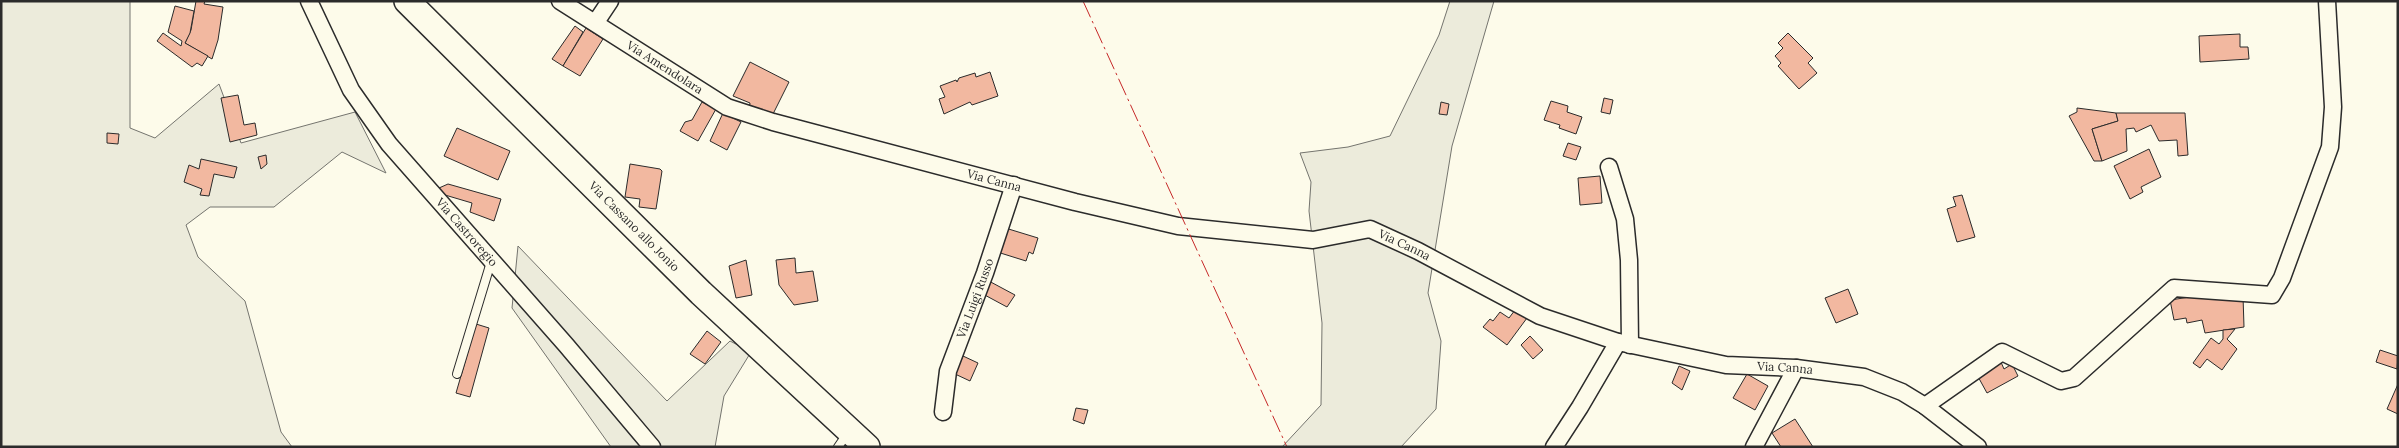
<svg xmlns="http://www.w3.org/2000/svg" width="2399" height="448" font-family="Lora,serif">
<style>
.green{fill:#ecebdb;stroke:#74746e}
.building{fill:#f2b8a0;stroke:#2b2b2b}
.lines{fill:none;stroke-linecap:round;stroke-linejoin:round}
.lane-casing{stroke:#2b2b2b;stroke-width:10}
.street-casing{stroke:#2b2b2b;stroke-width:19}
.primary-casing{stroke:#2b2b2b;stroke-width:28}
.lane{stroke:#fdfbea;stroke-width:8}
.street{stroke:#fdfbea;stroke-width:16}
.primary{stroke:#fdfbea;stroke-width:25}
.power{stroke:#c62828;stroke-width:1;stroke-dasharray:18 4 2.5 4;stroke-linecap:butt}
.labels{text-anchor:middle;stroke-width:4;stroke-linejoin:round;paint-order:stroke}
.street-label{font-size:12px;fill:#2b2b2b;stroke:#fdfbea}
</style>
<rect width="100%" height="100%" fill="#fdfbea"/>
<g class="green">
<path d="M1,1H130V128L155,138L219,84L241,143L355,112L386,173L342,152L274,207H210L186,225L198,257L245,301L281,432L292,447H1Z"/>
<path d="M1450,1H1494L1452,146L1428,293L1441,341L1436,409L1401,447H1282L1321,405L1322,323L1309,211L1311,182L1300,153L1348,147L1390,136L1439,35Z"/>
<path d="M518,246L667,401L730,341L751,352L724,396L715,447H611L512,308Z"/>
</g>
<g class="building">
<path d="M196,1H205L204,4L223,7L218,40L212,59L185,43L191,30Z"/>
<path d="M175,6L194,11L190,33L185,43L208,56L202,66L197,63L192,67L157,41L163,33L181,46L182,41L168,32Z"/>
<path d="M575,26L583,32L563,66L552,59Z"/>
<path d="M586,28L603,39L580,76L563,66Z"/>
<path d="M1788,33L1813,58L1808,63L1817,73L1799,89L1778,66L1781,63L1775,56L1783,48L1778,43Z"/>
<path d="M2240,34V47H2248L2249,59L2200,62L2199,36Z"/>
<path d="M750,62L789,82L772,116L749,110L750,103L733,96Z"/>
<path d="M990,72L998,96L972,105L970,102L944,114L939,99L945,97L940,86L956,80L957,82L959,78L975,73L976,77Z"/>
<path d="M238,95L244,125L255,123L257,135L230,142L221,98Z"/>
<path d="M1604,98L1613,100L1610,114L1601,112Z"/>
<path d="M1551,101L1568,106L1567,112L1582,117L1576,134L1559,128L1560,125L1544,120Z"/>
<path d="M702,102L716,109L698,141L680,131L685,122L692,120Z"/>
<path d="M1441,102L1449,104L1447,115L1439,114Z"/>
<path d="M2077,108L2116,113L2118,121L2092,129L2102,161H2094L2069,116L2077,112Z"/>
<path d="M723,113L741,122L727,150L710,141Z"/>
<path d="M2116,113H2185L2188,155L2178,156L2177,140L2159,141L2151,125L2136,132L2134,128L2126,129L2127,151L2102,161L2092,129L2118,121Z"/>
<path d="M457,128L510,151L498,180L444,156Z"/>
<path d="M107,133L119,134L118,144L107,143Z"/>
<path d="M1568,143L1581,147L1576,160L1563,156Z"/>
<path d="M2149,149L2161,177L2141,187L2143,192L2130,199L2114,166Z"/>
<path d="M266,155L267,164L261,169L258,157Z"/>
<path d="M201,159L237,167L234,178L214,174L209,196L200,195L202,189L184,182L189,165L199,169Z"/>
<path d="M630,164L660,169L662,171L656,209L639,207L640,199L625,197Z"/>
<path d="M1600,176L1602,203L1580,205L1578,178Z"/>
<path d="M448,184L501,199L494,221L470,212L472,203L445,195L439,188Z"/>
<path d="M1962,195L1975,237L1957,242L1947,209L1956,206L1953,197Z"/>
<path d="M1002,227L1038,238L1033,254L1029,252L1026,261L994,251Z"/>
<path d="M795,258L796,273L813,271L818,301L794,305L779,285L776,260Z"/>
<path d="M746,260L752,295L736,298L729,266Z"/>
<path d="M987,280L1015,295L1007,307L981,293Z"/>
<path d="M1848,289L1858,314L1836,323L1825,298Z"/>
<path d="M2223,292L2243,296L2244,327L2205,333L2202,320L2187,323L2186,318L2174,320L2170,300Z"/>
<path d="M1515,310L1527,318L1507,345L1483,327L1490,319L1493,321L1500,312L1509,318Z"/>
<path d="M476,324L489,328L470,397L456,393Z"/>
<path d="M2235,329L2227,339L2237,349L2222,370L2207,359L2200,368L2193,363L2211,338L2219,344L2223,339V330Z"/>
<path d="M707,331L721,342L705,364L690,354Z"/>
<path d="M1530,336L1543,350L1533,359L1521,345Z"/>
<path d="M2380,350L2398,356L2397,369L2376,362Z"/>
<path d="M963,356L978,363L970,381L955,374Z"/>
<path d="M2000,360L2004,369L2012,364L2018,376L1987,393L1976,373Z"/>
<path d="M1679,366L1690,371L1682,390L1672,383Z"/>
<path d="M1747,374L1768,386L1755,410L1733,398Z"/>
<path d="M2398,384V414L2387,409Z"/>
<path d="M1076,408L1088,410L1084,424L1073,420Z"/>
<path d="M1795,419L1813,447H1781L1772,433Z"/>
</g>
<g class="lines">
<g class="lane-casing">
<g id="lane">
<path d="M457,374L491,262"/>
<path d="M838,447L847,434"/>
</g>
</g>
<g class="street-casing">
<g id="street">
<path id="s1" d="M309,1L351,90L389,144L566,345L652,447"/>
<path id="s2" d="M560,1L727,107L773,122L1075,202L1178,226L1313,240L1370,229L1418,251L1540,316L1618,342L1726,365L1796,368L1864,377L1902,392L1925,406L1978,447"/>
<path d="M596,22L610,1"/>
<path d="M1609,167L1625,219L1629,260L1630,345"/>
<path d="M1925,406L2002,352L2061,381L2074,378L2174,288L2272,295L2282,278L2330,147L2333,107L2327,1"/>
<path id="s3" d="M943,412L948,371L985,273L1014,185"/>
<path d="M1554,447L1580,407L1618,342"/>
<path d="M1754,447L1796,368"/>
</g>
</g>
<g class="primary-casing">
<g id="primary">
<path id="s4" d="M407,1L701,293L867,447"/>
</g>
</g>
<use href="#lane" class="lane"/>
<use href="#street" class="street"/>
<use href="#primary" class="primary"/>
<path class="power" d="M1083,1L1287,447"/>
</g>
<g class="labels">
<g class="street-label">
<text dy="4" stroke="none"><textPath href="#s2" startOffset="124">Via Amendolara</textPath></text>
<text dy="4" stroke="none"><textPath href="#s2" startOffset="475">Via Canna</textPath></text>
<text dy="4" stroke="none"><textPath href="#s4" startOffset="320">Via Cassano allo Jonio</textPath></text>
<text dy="4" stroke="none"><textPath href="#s1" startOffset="282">Via Castroregio</textPath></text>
<text dy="4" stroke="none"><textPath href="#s2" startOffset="896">Via Canna</textPath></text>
<text dy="4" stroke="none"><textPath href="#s3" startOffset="119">Via Luigi Russo</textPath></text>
<text dy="4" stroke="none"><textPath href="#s2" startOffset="1301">Via Canna</textPath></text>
</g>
</g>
<rect width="2399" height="448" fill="none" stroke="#2b2b2b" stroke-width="5"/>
</svg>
